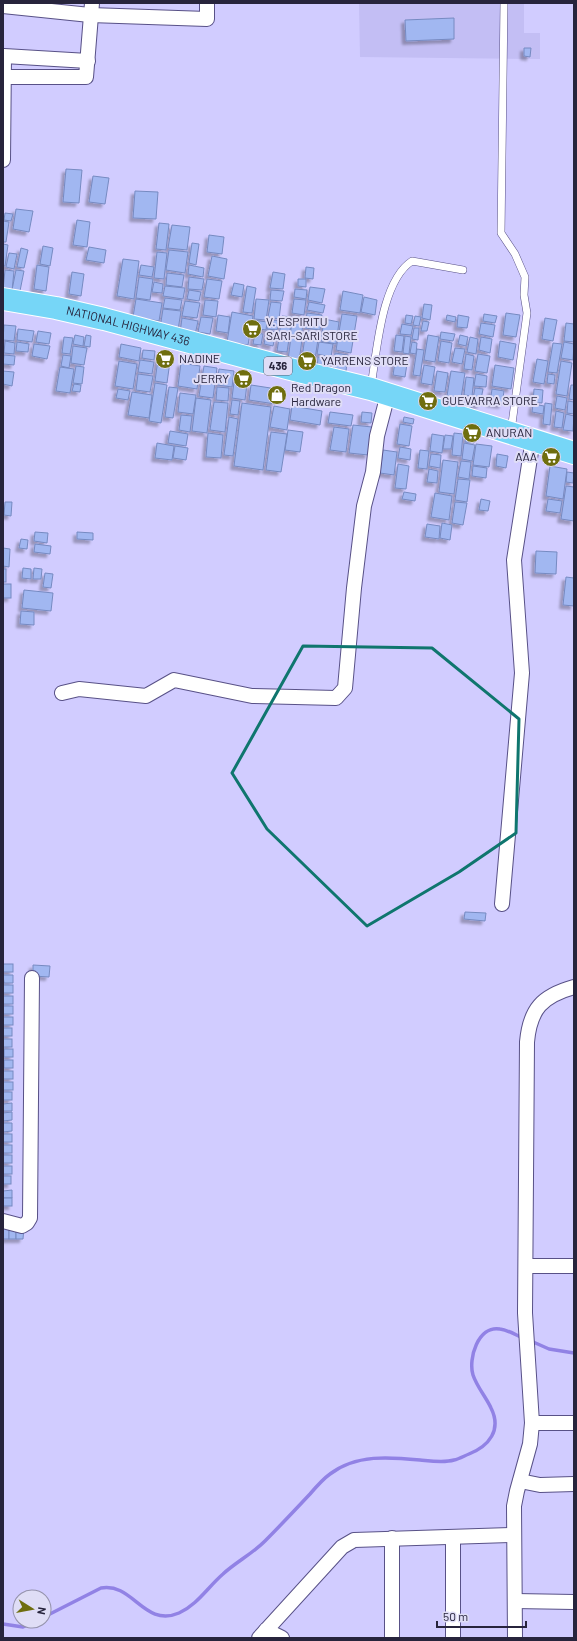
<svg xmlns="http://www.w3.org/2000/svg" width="577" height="1641" font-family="Barlow,sans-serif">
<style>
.built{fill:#c3bef4}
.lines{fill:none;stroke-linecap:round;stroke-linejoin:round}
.stream{stroke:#9182e5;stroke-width:3.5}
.building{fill:#a1b7f1;stroke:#768ac1;filter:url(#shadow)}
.lane-casing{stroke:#585187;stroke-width:8}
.street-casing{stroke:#585187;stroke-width:16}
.primary-casing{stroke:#fff;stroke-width:24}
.lane{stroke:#fff;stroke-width:7}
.street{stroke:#fff;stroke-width:14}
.primary{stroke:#76d6f7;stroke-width:22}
.marked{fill:none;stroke:#0f766e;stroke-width:3;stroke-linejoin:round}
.labels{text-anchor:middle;stroke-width:4;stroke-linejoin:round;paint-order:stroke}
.shield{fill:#dfddf6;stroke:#5e5c74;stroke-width:1}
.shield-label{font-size:11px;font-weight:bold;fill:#27243c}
.poi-label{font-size:12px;fill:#27243c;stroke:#dfddf6;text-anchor:start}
.street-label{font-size:12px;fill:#27243c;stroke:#dfddf6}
</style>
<defs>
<filter id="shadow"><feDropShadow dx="-3.5" dy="3.5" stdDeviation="1" flood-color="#0004"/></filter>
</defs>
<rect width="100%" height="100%" fill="#d1ccff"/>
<path class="built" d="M359,3H524V33H540V59L360,57Z"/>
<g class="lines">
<g class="stream">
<path d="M531,1341L549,1349L574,1353"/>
<path d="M44,1617L101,1588C133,1582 144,1628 179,1613C197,1605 208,1587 223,1574C236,1562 252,1554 265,1541C280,1526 295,1510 310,1494C316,1487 323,1479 330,1474C356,1454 390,1457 420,1460C431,1461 444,1463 454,1460C459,1459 464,1456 469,1454C489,1446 502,1430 491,1408C486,1397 477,1387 473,1375C468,1359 478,1325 500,1329C508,1330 516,1335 523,1338"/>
<path d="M3,1624L23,1627L36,1621"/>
</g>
</g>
<g class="building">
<path d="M454,18V39L406,41L405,20Z"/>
<path d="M524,48H531L530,57L524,56Z"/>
<path d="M66,169L82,170L79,203L63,202Z"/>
<path d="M93,176L109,178L105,204L89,202Z"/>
<path d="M135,191L158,192L156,219L133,218Z"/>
<path d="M16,209L33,211L29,232L13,229Z"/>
<path d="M5,213L13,214L11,221L4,220Z"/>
<path d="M77,220L90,222L87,247L73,245Z"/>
<path d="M3,221L9,222L6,242H3Z"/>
<path d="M159,223L169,224L166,250L156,249Z"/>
<path d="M172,225L190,227L187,250L168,248Z"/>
<path d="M209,235L224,237L222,254L207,252Z"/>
<path d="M192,243L199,244L196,265L189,263Z"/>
<path d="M3,244L8,245L5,266H3Z"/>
<path d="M43,246L53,248L50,266L40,264Z"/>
<path d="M89,247L106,250L104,263L86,260Z"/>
<path d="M21,248L28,250L24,268L17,267Z"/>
<path d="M169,250L188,252L185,273L166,270Z"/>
<path d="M157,252L167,253L164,279L154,278Z"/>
<path d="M9,253L17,254L14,269L6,267Z"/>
<path d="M212,256L227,259L224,279L208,276Z"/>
<path d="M123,259L139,261L134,299L117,296Z"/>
<path d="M37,265L49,267L46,291L34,289Z"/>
<path d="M141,265L154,267L152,277L139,275Z"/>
<path d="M189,265L204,268L203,277L188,274Z"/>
<path d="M306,267L314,268L313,279L305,278Z"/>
<path d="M5,270L14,271L12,291L3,290Z"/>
<path d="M16,270L24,271L20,291L12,290Z"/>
<path d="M72,272L84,274L81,296L69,294Z"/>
<path d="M273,272L285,274L283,289L270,288Z"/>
<path d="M167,273L184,275L182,287L166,285Z"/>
<path d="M139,277L153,279L150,300L136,298Z"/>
<path d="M189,277L204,279L202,290L188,289Z"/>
<path d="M207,279L222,281L219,299L204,297Z"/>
<path d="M298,279H306V287L298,286Z"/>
<path d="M154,282L163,284L162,293L152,292Z"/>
<path d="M234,283L244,285L242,297L231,295Z"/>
<path d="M165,286L185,288L183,299L163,296Z"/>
<path d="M247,286L256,288L252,313L243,312Z"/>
<path d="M310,287L325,289L322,303L308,300Z"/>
<path d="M295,289L307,290L306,299L294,297Z"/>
<path d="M189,290L201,292L199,301L187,299Z"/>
<path d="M271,290L284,291L282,301L270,300Z"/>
<path d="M343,291L363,295L360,313L340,310Z"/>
<path d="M364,297L377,300L375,315L361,312Z"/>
<path d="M165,298L182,300L180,310L163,308Z"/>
<path d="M136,299L162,303L159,321L133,317Z"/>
<path d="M256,299L269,300L266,320L254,319Z"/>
<path d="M294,299L306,300L304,315L292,313Z"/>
<path d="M205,300L218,301L216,317L203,315Z"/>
<path d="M185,301L200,303L197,318L182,316Z"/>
<path d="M271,302L281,303L279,319L268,317Z"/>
<path d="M309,302L325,305L323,313L307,310Z"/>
<path d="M424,304L432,305L430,320L422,318Z"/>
<path d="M163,309L181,311L178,330L160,328Z"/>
<path d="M232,312L253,316L248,345L227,342Z"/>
<path d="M307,313L322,315L320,330L305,328Z"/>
<path d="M506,313L520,315L516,337L503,335Z"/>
<path d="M342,314L357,316L351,353L336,350Z"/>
<path d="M484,314L497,316L495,323L483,321Z"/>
<path d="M218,315L230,317L228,333L216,331Z"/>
<path d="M406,315L413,316L411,324L405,323Z"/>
<path d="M447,315L456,317L455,322L446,320Z"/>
<path d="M458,315L469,317L467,328L457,327Z"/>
<path d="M282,316L292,317L289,337L279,336Z"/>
<path d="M293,316L304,318L301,337L290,336Z"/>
<path d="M415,316L421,317L419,326L413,325Z"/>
<path d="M201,317L213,318L210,334L198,332Z"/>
<path d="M182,318L198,321L195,335L180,333Z"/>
<path d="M545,318L557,320L553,341L542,339Z"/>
<path d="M268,319L279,321L277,330L267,329Z"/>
<path d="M324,319L339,322L336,344L321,341Z"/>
<path d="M253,320L267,322L266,330L252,328Z"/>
<path d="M423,321L429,322L427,331H421Z"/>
<path d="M481,323L495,325L493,337L479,334Z"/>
<path d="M566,323L574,324V342L564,341Z"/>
<path d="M402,324L413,326L411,335L400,334Z"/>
<path d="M4,325L16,326L14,341L3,340Z"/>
<path d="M414,328H419L418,340L412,339Z"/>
<path d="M18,329L34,331L32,342L17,340Z"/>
<path d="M267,330L276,332L273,346L264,344Z"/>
<path d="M38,331L51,333L49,344L36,342Z"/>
<path d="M306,331L319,333L315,359L302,357Z"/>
<path d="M441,332L455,334L453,341L440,339Z"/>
<path d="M255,333L263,334L261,345L253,344Z"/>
<path d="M75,335L84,337L83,346L73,344Z"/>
<path d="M86,335L91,336L90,347L84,346Z"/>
<path d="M396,335L404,336L402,352L394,351Z"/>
<path d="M428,335L439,337L435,362L424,360Z"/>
<path d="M460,335L468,337L466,346L458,344Z"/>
<path d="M405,336L411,337L409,354L403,353Z"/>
<path d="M64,337L73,338L70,354L62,353Z"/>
<path d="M291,337L302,339L299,362L288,360Z"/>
<path d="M470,337L478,339L476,354L467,352Z"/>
<path d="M481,337L492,339L490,353L479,350Z"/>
<path d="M279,338L289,339L287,352L277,351Z"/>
<path d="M5,341L15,343L14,354L4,353Z"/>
<path d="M441,341L452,343L449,363L438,361Z"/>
<path d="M500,341L516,344L513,360L498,357Z"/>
<path d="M17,342L29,344L28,352L16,351Z"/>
<path d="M319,342L333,344L331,357L317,354Z"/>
<path d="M412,342L417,343L416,354L410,353Z"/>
<path d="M564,342L574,344L573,360L561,358Z"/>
<path d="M553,343L562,344L557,373L548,372Z"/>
<path d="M34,344L50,346L47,359L32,356Z"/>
<path d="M121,344L141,348L139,361L119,357Z"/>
<path d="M73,346L87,348L84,365L71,363Z"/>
<path d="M455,348L465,349L462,364L452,362Z"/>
<path d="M417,349L424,350L420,376L413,375Z"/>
<path d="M143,350L155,351L154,360L142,358Z"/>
<path d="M159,352L171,354L167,383L155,381Z"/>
<path d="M335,353L348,355L346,371L333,369Z"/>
<path d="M466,354L474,356L472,370L464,369Z"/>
<path d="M478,354L490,356L487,373L475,371Z"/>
<path d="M4,355L15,356L14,365L3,364Z"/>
<path d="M63,355L71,356L69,368L61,366Z"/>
<path d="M396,356L408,357L405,377L393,375Z"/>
<path d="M318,357L331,359L329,372L317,370Z"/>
<path d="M537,359L548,361L544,384L533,382Z"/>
<path d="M140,360L154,362L152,374L138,372Z"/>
<path d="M119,361L137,364L133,389L115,386Z"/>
<path d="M561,361L572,363L567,396L556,394Z"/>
<path d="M181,363L200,366L197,389L178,386Z"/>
<path d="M424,365L435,367L432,385L421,383Z"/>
<path d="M495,365L514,368L511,389L492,386Z"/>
<path d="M76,366L84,367L82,384L73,383Z"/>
<path d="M204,366L217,368L213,398L199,396Z"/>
<path d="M60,367L74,369L70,393L56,391Z"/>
<path d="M219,369L234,371L232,387L217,385Z"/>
<path d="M3,371L14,372L12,386L3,384Z"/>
<path d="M437,371L448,373L445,392L434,391Z"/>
<path d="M451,371L465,373L461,398L447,396Z"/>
<path d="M138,374L153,376L150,392L136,390Z"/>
<path d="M236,374L251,376L250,383L235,381Z"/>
<path d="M476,374L487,376L486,387L474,386Z"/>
<path d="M548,374L555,375L554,384L547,383Z"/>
<path d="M466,377L474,378L472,396L464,395Z"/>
<path d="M234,382L247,384L245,400L232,398Z"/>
<path d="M155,383L167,385L161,423L149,421Z"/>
<path d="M74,384L81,385L80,392L72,391Z"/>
<path d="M251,385L277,389L275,404L249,400Z"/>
<path d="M571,385H574V400L569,399Z"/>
<path d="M169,387L178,388L173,418L165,417Z"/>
<path d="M217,387L229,388L228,401L216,400Z"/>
<path d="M475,388L483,389L480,405L472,404Z"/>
<path d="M118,389L130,391L128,400L116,398Z"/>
<path d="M492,389L504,391L502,405L490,403Z"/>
<path d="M534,389L543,390L542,403L533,402Z"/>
<path d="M132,392L152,395L149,418L128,415Z"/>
<path d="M180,393L196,395L193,414L178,412Z"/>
<path d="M557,396L567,398L565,410L555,408Z"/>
<path d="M465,397L472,398L471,410L463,409Z"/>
<path d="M196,398L211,400L207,433L192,431Z"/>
<path d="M232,400L240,401L238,415L230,414Z"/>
<path d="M568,401L574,402V414L567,413Z"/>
<path d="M214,402L228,403L225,432L210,430Z"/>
<path d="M242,403L271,407L263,470L234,466Z"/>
<path d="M545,403L552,404L550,425L543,424Z"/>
<path d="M533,404L544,406L543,414L532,412Z"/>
<path d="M274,406L290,409L287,430L270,427Z"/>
<path d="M292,406L322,411L320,425L290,420Z"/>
<path d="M556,411L564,413L562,428L554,427Z"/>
<path d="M330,412L353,415L351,426L328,423Z"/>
<path d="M362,412L372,413L371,423L361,422Z"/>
<path d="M566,414L574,416L573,431L563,430Z"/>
<path d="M181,415L192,416L190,432L179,430Z"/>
<path d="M229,417L238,419L233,456L224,455Z"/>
<path d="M404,417L414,419L413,424L403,422Z"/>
<path d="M400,424L412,426L409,446L397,444Z"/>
<path d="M353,425L372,427L368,455L349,453Z"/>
<path d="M334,427L349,429L346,452L330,450Z"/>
<path d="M288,430L303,432L300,452L285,450Z"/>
<path d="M170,431L188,434L186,446L168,443Z"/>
<path d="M271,432L287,434L281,472L266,470Z"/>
<path d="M208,433L223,435L221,458L206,457Z"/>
<path d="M454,433L463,434L461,456L452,455Z"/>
<path d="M432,434L444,436L442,453L430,451Z"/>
<path d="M445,435L453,436L451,449H443Z"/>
<path d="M466,435L475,437L474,443L465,442Z"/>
<path d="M157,443L174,446L172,460L155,458Z"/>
<path d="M464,443L475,445L472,461L462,459Z"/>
<path d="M476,444L492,446L489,467L473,465Z"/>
<path d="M175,446L188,448L186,460L173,458Z"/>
<path d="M400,447L411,449L410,460L398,458Z"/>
<path d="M383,450L397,452L394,475L380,473Z"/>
<path d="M420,450L429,451L427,469L418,468Z"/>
<path d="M431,454L441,455L440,468L429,466Z"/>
<path d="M497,454L508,456L506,468L496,466Z"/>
<path d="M443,460L458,462L454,494L439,492Z"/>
<path d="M461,461L471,462L469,479L458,477Z"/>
<path d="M398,464L409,466L406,489L395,488Z"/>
<path d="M473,466L487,468L486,478L472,476Z"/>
<path d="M550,466L567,469L563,499L546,496Z"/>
<path d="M429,469L438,471L437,483L427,482Z"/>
<path d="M567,472L574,473L573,483L566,482Z"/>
<path d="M458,479L470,480L467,502L455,500Z"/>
<path d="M566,486L574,487V521L561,519Z"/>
<path d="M404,492L416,494L415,501L402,499Z"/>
<path d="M435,493L452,496L449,520L431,517Z"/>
<path d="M481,499L490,501L488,511L479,510Z"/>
<path d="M548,499L562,501L560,513L546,511Z"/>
<path d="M5,502H12L11,516L4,515Z"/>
<path d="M455,502L467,503L463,525L452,523Z"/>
<path d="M442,523L452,525L450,540L440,538Z"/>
<path d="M427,524L440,526L439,539L425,537Z"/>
<path d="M35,532L48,533L47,543L34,541Z"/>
<path d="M77,532L93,533V540L77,539Z"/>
<path d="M21,539L28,540L27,549L19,548Z"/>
<path d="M35,544L51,546L50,554L34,552Z"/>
<path d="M3,548L10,549L9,567L3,566Z"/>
<path d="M536,551L557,552L556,574L535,573Z"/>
<path d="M23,568L31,569V579L22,578Z"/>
<path d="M34,568L42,569L41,579H33Z"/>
<rect x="3" y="569" width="3" height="13"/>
<path d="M45,573L53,574L51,588L43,587Z"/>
<path d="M566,577L574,578V606L563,605Z"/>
<rect x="3" y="584" width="8" height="14"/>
<path d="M24,590L53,593L51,611L22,608Z"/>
<path d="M21,611L34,612V625L20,624Z"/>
<path d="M465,912L486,913L485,921L464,919Z"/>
<rect x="3" y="964" width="10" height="8"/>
<path d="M33,965L50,966L49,977L33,976Z"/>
<path d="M3,975H13V983H4Z"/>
<rect x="3" y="985" width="10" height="8"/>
<rect x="3" y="996" width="10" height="8"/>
<rect x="3" y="1006" width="10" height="8"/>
<rect x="3" y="1017" width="10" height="8"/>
<rect x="3" y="1028" width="9" height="8"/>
<rect x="3" y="1039" width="9" height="8"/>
<rect x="4" y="1049" width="9" height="8"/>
<rect x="4" y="1060" width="9" height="8"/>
<rect x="3" y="1071" width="10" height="8"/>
<rect x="3" y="1082" width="10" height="8"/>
<rect x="3" y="1092" width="9" height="8"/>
<path d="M12,1103V1111H3V1104Z"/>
<path d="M12,1112V1120L3,1121V1113Z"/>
<path d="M3,1123H12V1131L3,1132Z"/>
<rect x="3" y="1134" width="9" height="8"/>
<rect x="3" y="1145" width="9" height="8"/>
<rect x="3" y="1155" width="9" height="8"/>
<rect x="3" y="1166" width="9" height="8"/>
<rect x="3" y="1176" width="8" height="8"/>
<path d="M12,1190V1198H3V1191Z"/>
<rect x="3" y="1198" width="9" height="8"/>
<rect x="3" y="1226" width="6" height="13"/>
<rect x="9" y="1226" width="7" height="13"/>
<path d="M16,1226L24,1227L23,1239H16Z"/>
</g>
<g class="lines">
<g class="lane-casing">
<g id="lane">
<path d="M504,3L501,233L515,254L525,277L524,295L527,313L511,431"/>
<path d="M371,386C377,352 381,281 412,261L463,270"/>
</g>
</g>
<g class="street-casing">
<g id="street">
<path d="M3,6L90,15L207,19V3"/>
<path d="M5,77H86L92,3"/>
<path d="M3,160L4,56L88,61"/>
<path d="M62,693L79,689L146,696L174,680L252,696L336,698L345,688L354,588L364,506L373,472L377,436L388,394"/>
<path d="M502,904L522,673L514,560L533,439"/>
<path d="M3,1221L22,1226L27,1223L30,1218L32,978"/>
<path d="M526,1266H574"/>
<path d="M532,1423H574"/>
<path d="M520,1481L540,1485L574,1484"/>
<path d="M515,1601L574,1602"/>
<path d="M266,1630L282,1638"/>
<path d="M259,1638L342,1547L354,1540L513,1535"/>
<path d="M392,1638V1538"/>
<path d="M453,1638V1538"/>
<path d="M515,1638L514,1506L517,1491L530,1444L532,1423L525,1313L527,1042C530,1009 542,996 574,987"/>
</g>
</g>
<g class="primary-casing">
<g id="primary">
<path id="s1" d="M3,299L56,308L104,319L294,370L371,389L574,453"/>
</g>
</g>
<use href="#lane" class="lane"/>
<use href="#street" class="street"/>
<use href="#primary" class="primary"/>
</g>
<path class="marked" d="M303,646L432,648L519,719L516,833L459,872L367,926L267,829L232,773Z"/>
<defs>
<g id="supermarket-disc" transform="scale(1)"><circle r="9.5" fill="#6f6e0f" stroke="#dfddf6"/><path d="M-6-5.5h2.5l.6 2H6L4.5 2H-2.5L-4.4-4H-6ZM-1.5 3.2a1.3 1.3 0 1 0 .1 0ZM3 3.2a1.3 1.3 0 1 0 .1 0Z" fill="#fff"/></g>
<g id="shop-disc" transform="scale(1)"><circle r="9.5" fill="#6f6e0f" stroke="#dfddf6"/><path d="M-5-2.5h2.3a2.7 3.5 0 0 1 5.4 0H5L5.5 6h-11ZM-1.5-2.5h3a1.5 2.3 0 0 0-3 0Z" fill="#fff"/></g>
</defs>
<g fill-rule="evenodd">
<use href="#supermarket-disc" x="252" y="329"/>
<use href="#supermarket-disc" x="165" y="359"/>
<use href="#supermarket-disc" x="307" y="361"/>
<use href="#supermarket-disc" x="243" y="379"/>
<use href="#shop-disc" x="277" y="395"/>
<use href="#supermarket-disc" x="428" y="401"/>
<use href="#supermarket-disc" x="472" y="433"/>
<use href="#supermarket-disc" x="551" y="457"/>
</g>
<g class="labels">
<rect class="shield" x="264" y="357" width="28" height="18" rx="3"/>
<g class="shield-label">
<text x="278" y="370">436</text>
</g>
<g class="poi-label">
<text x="266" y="326">V. ESPIRITU<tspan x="266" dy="14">SARI-SARI STORE</tspan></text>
<text x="179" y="363">NADINE</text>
<text x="321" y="365">YARRENS STORE</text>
<text x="229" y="383" text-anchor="end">JERRY</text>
<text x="291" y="392">Red Dragon<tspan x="291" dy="14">Hardware</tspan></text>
<text x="442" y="405">GUEVARRA STORE</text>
<text x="486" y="437">ANURAN</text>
<text x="537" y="461" text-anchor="end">AAA</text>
</g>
<g class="street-label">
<text dy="4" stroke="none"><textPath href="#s1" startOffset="128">NATIONAL HIGHWAY 436</textPath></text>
</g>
</g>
<rect width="577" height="1641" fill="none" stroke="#27243c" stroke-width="8"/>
<g transform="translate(32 1609) rotate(101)"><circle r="19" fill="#dfddf6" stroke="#9593ac"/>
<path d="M0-3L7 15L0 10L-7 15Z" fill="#6f6e0f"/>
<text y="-6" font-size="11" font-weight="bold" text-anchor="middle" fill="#27243c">N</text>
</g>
<path d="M437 1621v6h89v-6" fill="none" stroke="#27243c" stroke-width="2"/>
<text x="443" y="1621" font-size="12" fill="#27243c" stroke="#dfddf6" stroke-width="3" paint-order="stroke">50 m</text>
</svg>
